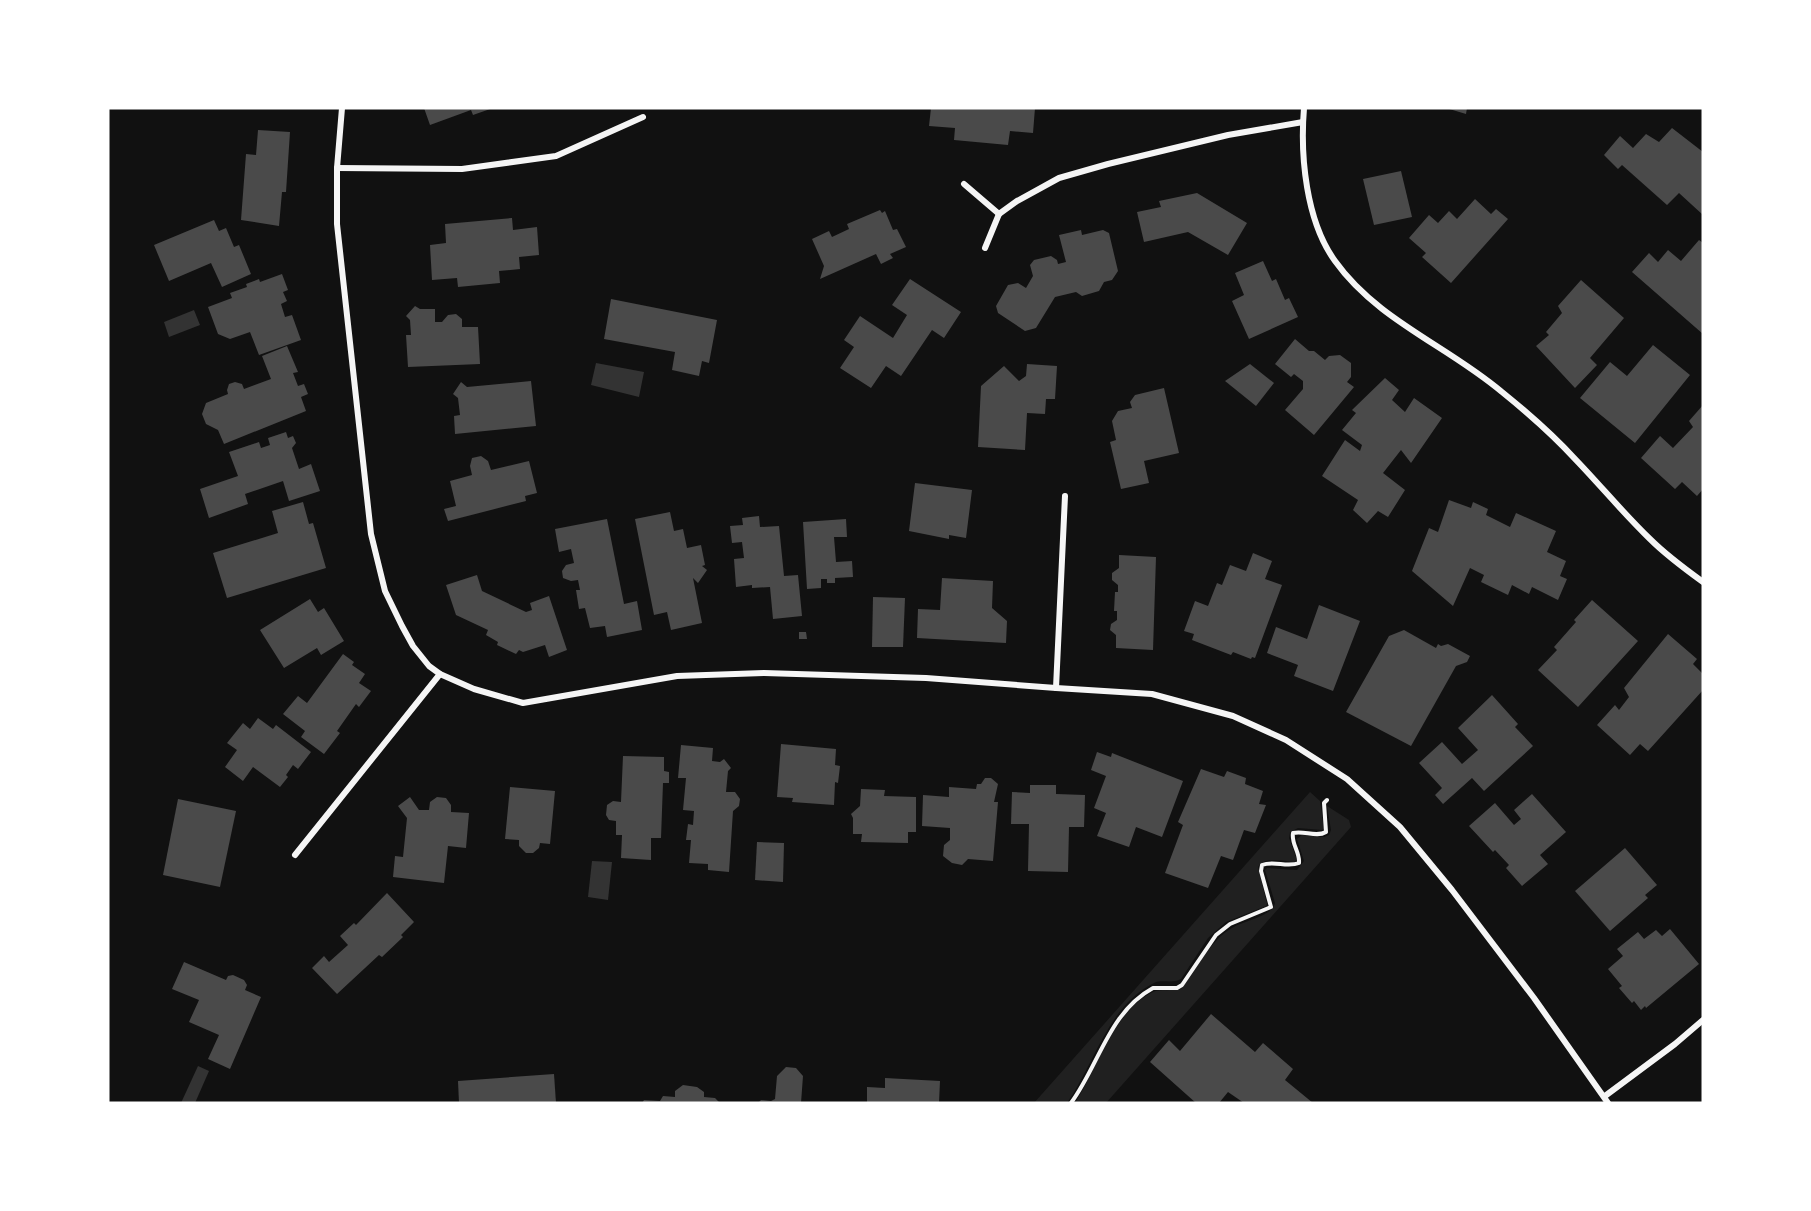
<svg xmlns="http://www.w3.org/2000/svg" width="1811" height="1211" font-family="'Titillium Web',sans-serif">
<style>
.green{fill:#202020}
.water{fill:#333}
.building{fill:#4a4a4a}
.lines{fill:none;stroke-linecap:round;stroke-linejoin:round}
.path{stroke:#f5f5f5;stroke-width:4}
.minor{stroke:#f5f5f5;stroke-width:6}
</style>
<rect width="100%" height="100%" fill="#111"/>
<g class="green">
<path d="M1310,792L1320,801L1324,829L1322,830L1298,828L1290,832L1289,838L1297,860L1294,862C1282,861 1265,856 1258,867L1267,904L1266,906L1226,922L1208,938L1181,979C1172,984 1162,979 1154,983C1108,1005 1094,1065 1067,1103H1034Z"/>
<path d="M1327,806L1349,820L1351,827L1106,1103H1075C1097,1069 1114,1010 1153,992C1160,989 1172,991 1181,989C1198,969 1208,942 1232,928C1243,921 1273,916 1275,903L1265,870L1267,868L1297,870L1304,861L1297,839L1302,835L1324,837L1329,835L1331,830Z"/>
</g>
<g class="water">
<path d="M194,310L200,325L169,337L164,322Z"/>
<path d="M596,363L644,372L639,397L591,385Z"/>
<path d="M592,861L612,862L608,900L588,897Z"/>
<path d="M198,1066L209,1071L195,1103H181Z"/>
</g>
<g class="building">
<path d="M424,108H493L473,115L471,110L430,125Z"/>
<path d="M931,108H1035L1033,133L1010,131L1008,145L954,140L955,128L929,126Z"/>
<path d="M1446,108H1467L1466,114Z"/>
<path d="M1672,128L1703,152V215L1679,193L1667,205L1622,165L1618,169L1604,155L1620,136L1633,148L1646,134L1659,142Z"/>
<path d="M258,130L290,132L286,192H282L279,226L241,220L246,154L256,155Z"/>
<path d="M1401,171L1412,217L1374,225L1363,179Z"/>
<path d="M1197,193L1247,223L1228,255L1188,232L1144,242L1137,212L1161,207L1159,201Z"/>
<path d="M1475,199L1491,214L1496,209L1508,219L1451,283L1422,257L1426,253L1409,238L1429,215L1438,223L1449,211L1457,219Z"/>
<path d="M880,210L882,213L885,211L893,230L897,229L906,247L890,254L893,258L881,264L876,254L820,279L824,266L812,239L829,231L832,237L849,229L847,224Z"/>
<path d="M512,218L513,230L537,227L539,255L519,257L520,269L499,271L500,283L458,287L457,278L432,280L430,245L446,243L445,224Z"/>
<path d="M214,220L219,231L226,228L234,247L239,245L251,274L222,287L211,263L169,281L154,245Z"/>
<path d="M1081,230L1082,235L1103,230L1109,233L1118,271L1112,280L1104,282L1099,291L1082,296L1076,292L1055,297L1036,328L1025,331L998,313L996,306L1008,285L1018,283L1026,288L1033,276L1030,265L1034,260L1051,256L1057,260L1058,264L1066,262L1059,235Z"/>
<path d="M1699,240L1703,243V334L1632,272L1649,253L1658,262L1668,250L1681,261Z"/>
<path d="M1263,261L1272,281L1276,279L1285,300L1289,298L1298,317L1249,339L1232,301L1244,295L1235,273Z"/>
<path d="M282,274L288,290L283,292L287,301L281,304L285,317L292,315L301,340L259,355L250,332L230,339L218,334L208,307L232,298L230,293L247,287L246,284L259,279L260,282Z"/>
<path d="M910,279L961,312L944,338L932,330L901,376L886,366L871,388L840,368L854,347L844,340L860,316L893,338L907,315L892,305Z"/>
<path d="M1581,280L1624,318L1590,358L1597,365L1575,388L1536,346L1549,335L1546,332L1562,313L1558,306Z"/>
<path d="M611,299L717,320L709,363L702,361L699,376L672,370L675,352L604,339Z"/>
<path d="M415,306L420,309H435V322H442L448,315L456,314L462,319V327H478L480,364L408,367L406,335H411L410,320L406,316Z"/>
<path d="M1295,339L1309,351H1314L1325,360L1329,356L1340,355L1351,363V377L1347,382L1354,387L1314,435L1285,410L1303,389V381L1294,374L1291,377L1275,364Z"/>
<path d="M1653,345L1690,375L1635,443L1580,398L1610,362L1627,376Z"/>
<path d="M287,346L298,372L293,373L298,386L304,384L308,394L301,397L306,411L224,444L218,430L206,424L202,414L206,403L228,394L227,390L229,384L235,382L242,384L244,389L271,379L262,356Z"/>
<path d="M1027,364L1057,366L1055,399H1046L1045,414L1027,413L1025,450L978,447L981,386L1004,366L1019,381L1026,376Z"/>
<path d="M1250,364L1274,383L1256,406L1225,381Z"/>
<path d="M1385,378L1399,390L1392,400L1405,412L1414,398L1442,418L1411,463L1401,450L1383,473L1405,490L1388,517L1378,511L1367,523L1353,510L1358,500L1322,476L1345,440L1360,451L1362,445L1342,430L1356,413L1352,410Z"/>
<path d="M531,381L536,426L455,434L454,416L460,415L458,398L453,394L461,382L467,387Z"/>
<path d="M1164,388L1179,453L1144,461L1149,483L1121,489L1110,442L1116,440L1112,421L1118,411L1132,408L1130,402L1135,395Z"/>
<path d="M1703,405V489L1697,496L1682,482L1675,489L1641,458L1660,436L1673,448L1693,427L1689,421Z"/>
<path d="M286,432L288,438L293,436L296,443L292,448L299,469L311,464L320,491L289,501L283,481L245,494L248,504L209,518L200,489L238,476L229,452L259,442L261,448L270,445L268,438Z"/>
<path d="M481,456L488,461L491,470L529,461L537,493L525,496L526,501L448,521L444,509L456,506L450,481L472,475L470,466L472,458Z"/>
<path d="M915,483L972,490L966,538L949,535V539L909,531Z"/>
<path d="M1449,500L1471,508L1473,502L1488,509L1486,515L1510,527L1516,513L1556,531L1547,552L1566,561L1560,576L1567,579L1558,600L1532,587L1529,594L1512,585L1508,595L1481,582L1484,575L1470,568L1453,606L1412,571L1429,528L1438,532Z"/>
<path d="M303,502L309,524L313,523L326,568L227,598L213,553L278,533L272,511Z"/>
<path d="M670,512L674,531L683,529L687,548L701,545L705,565L702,566L707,570L698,583L693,578L702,623L671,630L667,612L654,615L635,519Z"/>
<path d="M759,516L760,527L779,526L784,576L798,575L802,616L773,619L770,587L752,588V585L736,587L734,559L744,558L742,542L732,543L730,526L743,525L742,518Z"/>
<path d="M607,519L624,604L637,601L642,630L607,637L605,626L590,628L585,608L579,609L576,590H580L578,580L571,581L563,578L562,571L566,565L574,563L571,549L559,552L555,529Z"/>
<path d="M846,519L847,537H834L836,562L852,561L853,577L835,578V583H827V579H821V588L807,589L803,522Z"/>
<path d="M1253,553L1272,561L1265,579L1282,585L1255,658L1252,657L1251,659L1233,652L1231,655L1192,640L1194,634L1184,631L1195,601L1208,606L1217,583L1222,585L1230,565L1246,571Z"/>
<path d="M1119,555L1156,557L1153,650L1116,648V635L1110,630L1111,624L1117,620V611H1114L1115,592H1118V585L1112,580V573L1119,568Z"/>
<path d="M477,575L482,591L526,612L532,610L530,603L549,596L567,650L549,657L545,645L523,652L519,650L516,654L497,645L498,642L486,635L488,630L456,615L446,585Z"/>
<path d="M942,578L993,581L992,608L1007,621L1006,643L917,638L918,609L940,610Z"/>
<path d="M873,597L905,598L903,647H872Z"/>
<path d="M310,599L318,612L324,608L344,641L321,655L317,648L284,668L260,630Z"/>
<path d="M1592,600L1638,641L1578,707L1538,670L1557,650L1554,647L1576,622L1574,620Z"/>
<path d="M1319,605L1360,621L1333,691L1294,676L1298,665L1267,653L1276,627L1307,639Z"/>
<path d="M1404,630L1436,648L1438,644L1441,646L1448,644L1470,656L1467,662L1456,666L1411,746L1346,712L1389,636Z"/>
<path d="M799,632H806L807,639H799Z"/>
<path d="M1668,634L1697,659L1693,664L1703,674V690L1648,751L1640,744L1630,755L1597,725L1615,705L1619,710L1629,697L1624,688Z"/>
<path d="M343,654L354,662L352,665L365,674L359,683L371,691L359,707L356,704L337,731L340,733L324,754L301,737L305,731L283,714L298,696L307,703Z"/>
<path d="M1492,695L1518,724L1515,727L1533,746L1484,791L1472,778L1443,804L1435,795L1442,788L1419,763L1442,742L1462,764L1478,750L1458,728Z"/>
<path d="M258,718L273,729L276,725L311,752L298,769L293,765L286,775L288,777L280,787L253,767L243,781L225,767L237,750L227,743L243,723L250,729Z"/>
<path d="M781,744L836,749L835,765L840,766L838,783L835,782L834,805L792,802L793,798L777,797Z"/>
<path d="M681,745L713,748L712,761L720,762L724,759L731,768L728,771L726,792H735L740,799L739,806L733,811L729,872L708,870V864L689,863L691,840H686L688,824L693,825L694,811L683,810L686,778H678Z"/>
<path d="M1097,752L1111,757L1112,753L1183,781L1162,837L1136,827L1129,847L1097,836L1106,813L1094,808L1106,776L1091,770Z"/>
<path d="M623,756L664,757V771L669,772V783H663L661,838H651V860L621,858L622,835H616V821L609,820L606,815L607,805L613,801L621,802Z"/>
<path d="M1201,769L1224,777L1227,771L1246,778L1245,784L1263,791L1259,804L1266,805L1255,833L1244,830L1233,860L1221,856L1208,888L1165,873L1183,825L1178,822Z"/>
<path d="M985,778H991L998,784L994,802H998L993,861L968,859L962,865L952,863L943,856L944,845L950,840V828L922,826L923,795L949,797V787L976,789L977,784H981Z"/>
<path d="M1030,785H1056V794L1085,795L1084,827H1069L1068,872L1028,871L1029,824H1011L1012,792L1030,793Z"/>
<path d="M510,787L555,791L550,844L540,843L539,848L533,853H526L519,846V840L505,839Z"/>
<path d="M861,789L885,790L884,796L916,797V832H908V843L861,842L862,834H853V818L851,814L860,806Z"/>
<path d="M1532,794L1566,832L1540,855L1548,864L1522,886L1506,868L1509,865L1495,850L1493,852L1469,826L1495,803L1514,825L1521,819L1514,810Z"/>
<path d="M410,797L419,810H429L430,802L437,797L446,798L451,805V812L469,813L466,848L448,846L444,883L393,877L395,856L403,857L407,818L398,806Z"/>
<path d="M178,799L236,811L220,887L163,875Z"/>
<path d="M757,842L784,843L783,882L755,880Z"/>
<path d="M1625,848L1657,885L1645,895L1648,898L1610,931L1575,891Z"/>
<path d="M387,893L414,922L401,935L403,937L382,957L379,955L337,994L312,968L324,956L329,962L348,945L340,936L354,923L356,925Z"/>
<path d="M1670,929L1699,964L1646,1008L1645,1006L1641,1010L1634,1001L1632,1003L1619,988L1622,986L1608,969L1623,956L1617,949L1638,932L1644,939L1656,930L1662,936Z"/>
<path d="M184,962L226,980L228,976L233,975L244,980L247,985L245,990L261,997L230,1069L208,1059L219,1035L189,1022L199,1000L172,989Z"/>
<path d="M1211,1014L1255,1052L1263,1043L1293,1069L1285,1080L1313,1103H1244L1228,1092L1219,1103H1196L1150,1062L1169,1040L1180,1051Z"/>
<path d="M786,1067L796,1068L803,1076L801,1103H758L761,1100L771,1101L775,1099L777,1076Z"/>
<path d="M554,1074L556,1103H459L458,1081Z"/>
<path d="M885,1078L940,1081L939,1103H867V1087L885,1088Z"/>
<path d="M683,1085L697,1087L704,1092V1097L715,1098L720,1103H642L644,1100L660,1101L663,1096L675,1097V1091Z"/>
</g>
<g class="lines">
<path class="path" d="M1071,1103C1099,1065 1109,1012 1153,988H1177L1182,985L1216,935L1230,924L1271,907L1261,871L1262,865C1274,860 1287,868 1299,863C1300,852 1291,844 1293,833C1304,830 1316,838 1326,832L1324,803L1327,800"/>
<g class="minor">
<path d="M342,108L337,168V224L371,534L385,591L402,626L413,646L429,666L440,674L474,689L523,703L677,676L764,673L926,678L1056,688L1152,694L1233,716L1286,740L1347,779L1400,827L1452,890L1534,998L1608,1103"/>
<path d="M1304,108C1300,156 1306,221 1335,261C1377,320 1448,346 1502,392C1528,413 1553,435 1576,460C1601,486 1624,514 1650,539C1666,555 1685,569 1703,582"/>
<path d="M337,168L462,169L556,156L643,117"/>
<path d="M964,184L999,214L1017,201L1059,178L1108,164L1228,135L1303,122"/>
<path d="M985,248L999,214"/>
<path d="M1056,688L1065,496"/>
<path d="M295,855L440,674"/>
<path d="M1605,1096L1675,1044L1703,1020"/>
</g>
</g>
<rect width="1811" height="1211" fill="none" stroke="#ffffff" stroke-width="219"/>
</svg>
